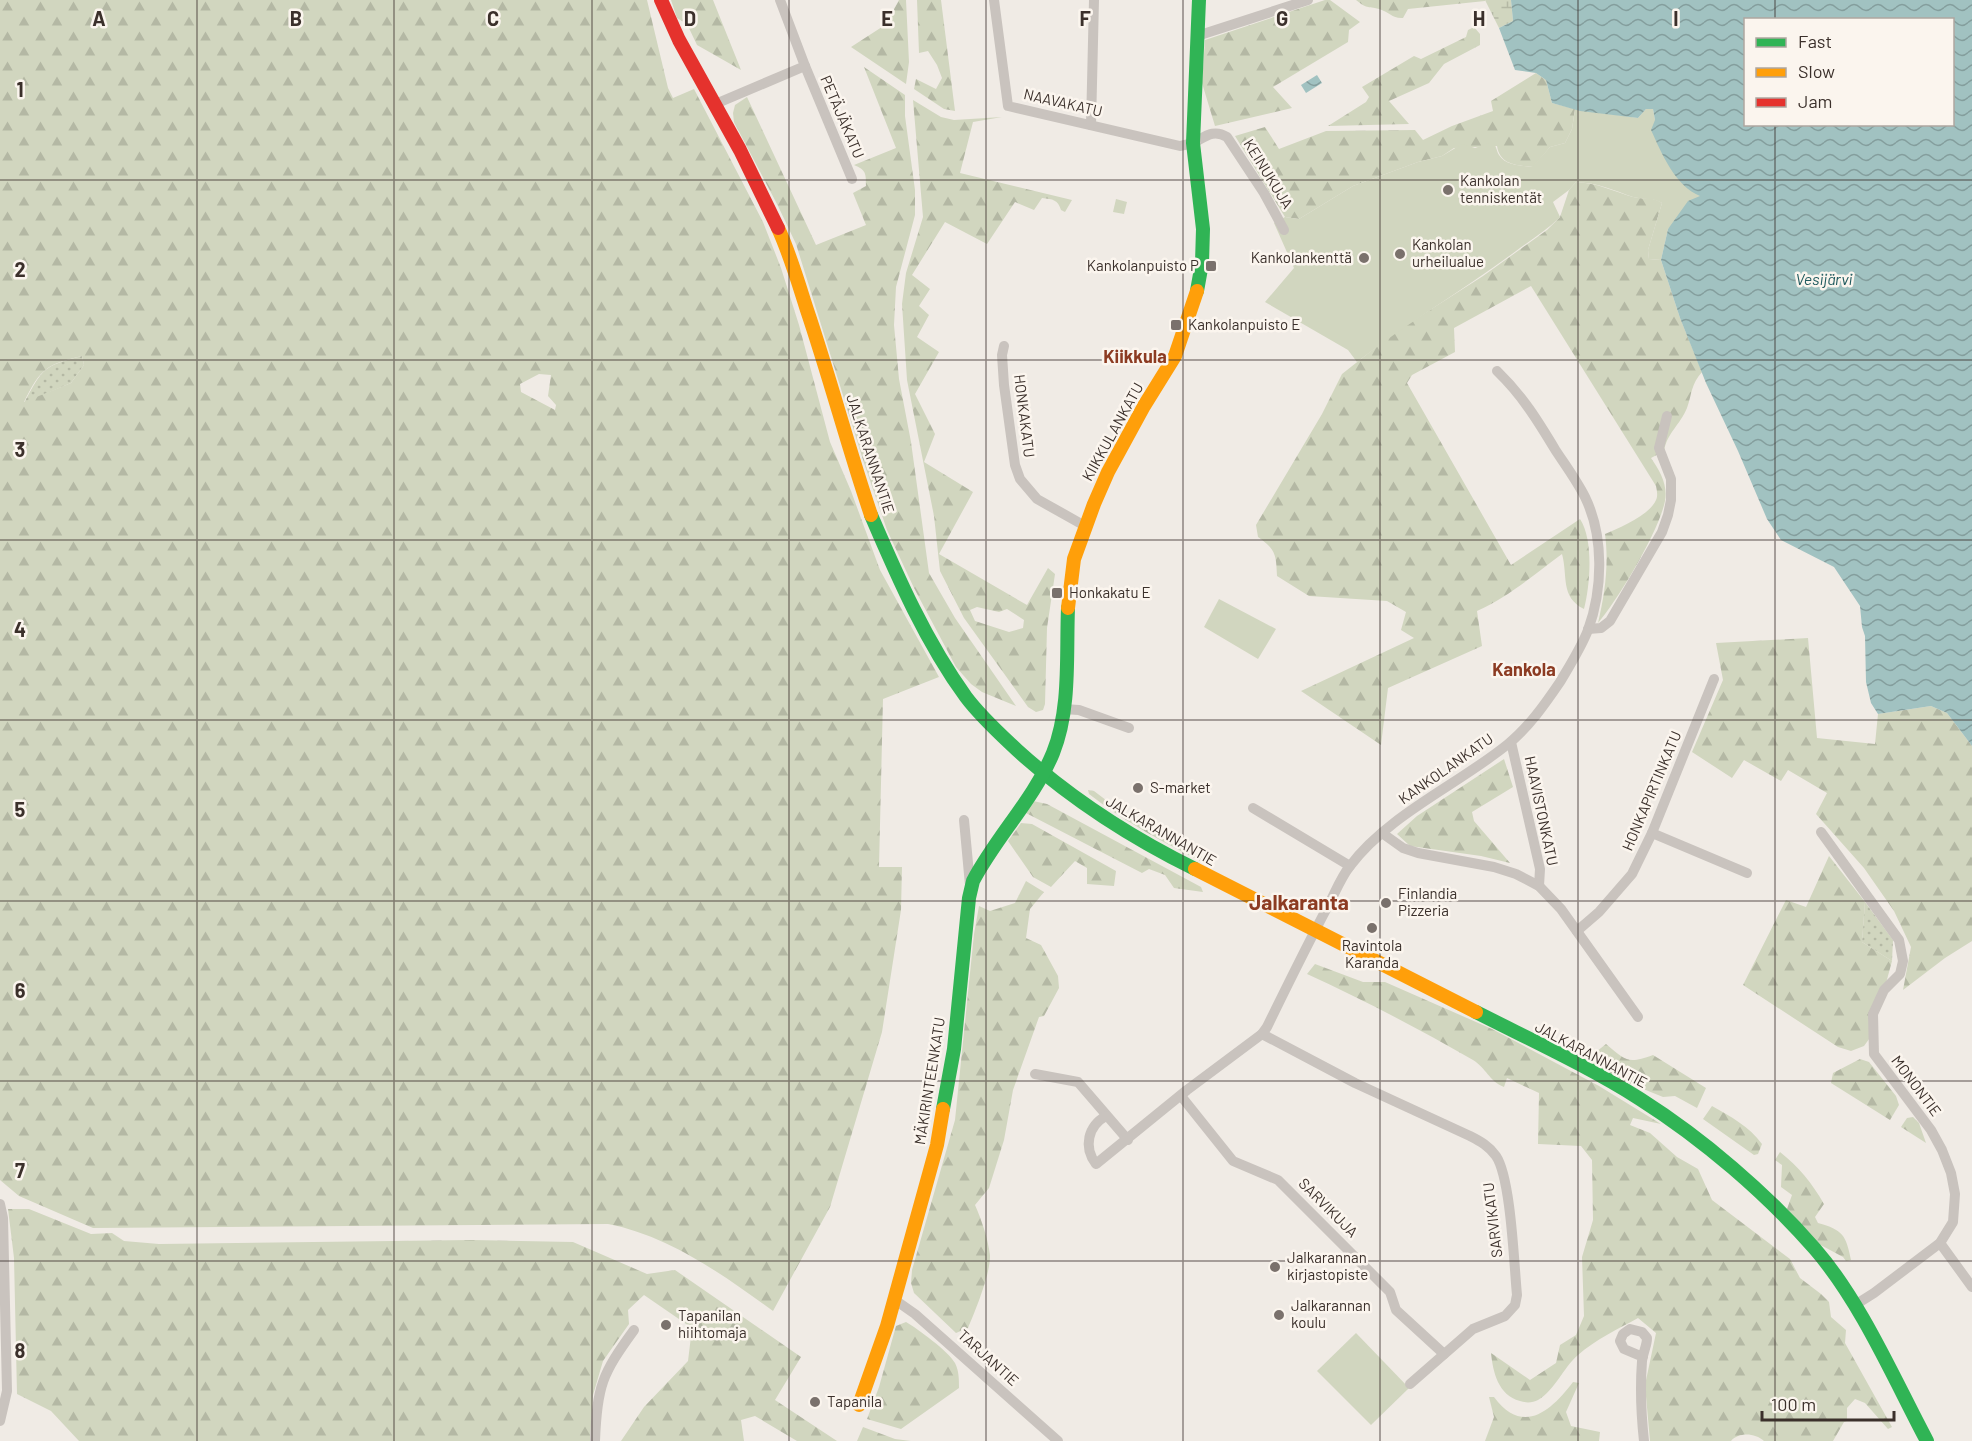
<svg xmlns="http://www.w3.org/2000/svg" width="1972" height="1441" font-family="Barlow,sans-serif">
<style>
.grass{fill:url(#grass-dots)}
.forest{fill:url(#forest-firs);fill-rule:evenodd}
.wetland{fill:url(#wetland-marsh)}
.park{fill:#d1d6bf}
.water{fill:url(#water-waves);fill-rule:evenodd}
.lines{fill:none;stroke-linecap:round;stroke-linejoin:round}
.street{stroke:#c9c3be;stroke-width:10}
.fast{stroke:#30b455;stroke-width:14}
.slow{stroke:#ff9f0a;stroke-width:14}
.jam{stroke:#e5322d;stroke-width:14}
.grid{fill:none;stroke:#3b302b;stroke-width:1.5;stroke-opacity:0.55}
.poi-dot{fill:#7a716c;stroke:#fbf5ee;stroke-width:2}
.labels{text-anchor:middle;stroke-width:5;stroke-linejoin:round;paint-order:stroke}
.street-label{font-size:15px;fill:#3b302b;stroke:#fbf5ee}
.poi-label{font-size:15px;fill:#3b302b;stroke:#fbf5ee;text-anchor:start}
.water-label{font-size:16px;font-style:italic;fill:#1f5a5e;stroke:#fbf5ee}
.quarter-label{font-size:18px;font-weight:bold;fill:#8c3b22;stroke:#fbf5ee}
.district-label{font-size:21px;font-weight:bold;fill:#8c3b22;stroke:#fbf5ee}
.grid-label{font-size:20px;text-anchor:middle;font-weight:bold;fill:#3b302b;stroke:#fbf5ee;stroke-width:5;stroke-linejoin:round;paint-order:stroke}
</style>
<defs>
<pattern id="grass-dots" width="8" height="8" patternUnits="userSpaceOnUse" patternTransform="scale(1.5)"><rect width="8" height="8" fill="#d1d6bf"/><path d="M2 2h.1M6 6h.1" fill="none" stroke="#b4b8a4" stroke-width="1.8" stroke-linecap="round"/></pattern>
<pattern id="forest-firs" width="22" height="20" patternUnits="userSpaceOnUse" patternTransform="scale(1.5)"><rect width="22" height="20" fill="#d1d6bf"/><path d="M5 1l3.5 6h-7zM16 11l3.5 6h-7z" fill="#b4b8a4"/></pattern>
<pattern id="wetland-marsh" width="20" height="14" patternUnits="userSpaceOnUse" patternTransform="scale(1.5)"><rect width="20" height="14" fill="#d1d6bf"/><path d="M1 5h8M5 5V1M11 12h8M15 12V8" fill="none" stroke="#b4b8a4"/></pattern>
<pattern id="water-waves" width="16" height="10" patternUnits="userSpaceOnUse" patternTransform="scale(1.5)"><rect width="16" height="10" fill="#a1c2c1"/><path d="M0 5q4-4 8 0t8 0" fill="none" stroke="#849e9d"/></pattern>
</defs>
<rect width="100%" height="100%" fill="#f0ebe5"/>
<g class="grass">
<path d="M82,356L84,365L71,383L24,403C43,368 43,366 82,356Z"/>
<path d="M1865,902L1893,940L1892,961L1862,942Z"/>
</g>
<g class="forest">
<path d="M0,0H647L668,88L673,98L694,89L763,222L781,268L799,325L830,442L851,491L880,570L939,677L883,699L879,867H902L901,910L882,1032L830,1207L773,1311C723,1275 670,1236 608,1224L93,1228L19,1196L0,1180ZM82,356L84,365L71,383L24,402C40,369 47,364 82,356ZM539,374L551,375L548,396L556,405L555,410L521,392L520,384Z"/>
<path d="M671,0H713L741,70L697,45L687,24L677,18Z"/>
<path d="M899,0H906L909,62L906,84L851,47L885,25Z"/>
<path d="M917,0H941L955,111L944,109L914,89L916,79L936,89L942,78L937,65L928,51L919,53Z"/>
<path d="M1325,0H1330L1360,22L1349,30L1348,42L1273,87L1292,108L1215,126L1202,83L1205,40Z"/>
<path d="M1356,0H1485V1L1408,9L1403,18C1393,19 1389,12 1379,9C1367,6 1367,9 1356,0Z"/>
<path d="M1474,27L1480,34V45L1444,64L1429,83L1389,101L1409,124L1328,126L1366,102L1369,97L1362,87L1414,56L1421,59L1466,37L1468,30Z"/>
<path d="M864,67L905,95V116L915,190V215L896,287L894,325L899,379L911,442L929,573L955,618L1016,706L982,692L971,684L956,667L914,588L887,530L864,463L796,244L778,206L734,122L733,113L735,105L747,97L816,245L866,225L853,193L866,186C866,173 866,170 854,165L896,148Z"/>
<path d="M1536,73L1546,80L1552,103L1575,109L1572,129L1565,143L1550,147L1533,167C1516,165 1500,165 1497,146L1454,148L1442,156L1418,162L1353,186L1299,219L1285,217L1235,136L1265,127L1279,149L1326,131L1415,130L1423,140L1452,126L1493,111L1491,101Z"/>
<path d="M913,100L941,117L954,120L1002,117L973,122L960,173L1072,200L1065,212L1061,210C1058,200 1053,199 1042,198L1034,210L1015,202L987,244L945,222L912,275L930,289L919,306L929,315L917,337L939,352L915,394L935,434L924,462L973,492L939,554L1027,605L1048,568L1055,574L1047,628L1045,704L1043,710L1036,712L1028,707L964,618L940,571L934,516L907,380L902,304L906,273L923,217ZM977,607L999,612L1007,609L1024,620L1023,628L1009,632L975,621L970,610Z"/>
<path d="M1576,182C1598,183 1613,191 1633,197C1645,200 1651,196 1662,203L1648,250L1649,259L1661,260L1680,318L1702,372C1691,384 1692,394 1687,408C1680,425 1667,433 1664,451L1651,458C1660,471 1668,485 1665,501C1659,531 1618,600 1598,623C1605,593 1609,564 1605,534C1619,528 1650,515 1656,500C1658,496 1657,491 1656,486L1531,286L1454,328L1455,352L1412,375L1407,383L1511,565L1580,519C1594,540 1590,586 1584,609C1560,597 1568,576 1562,554C1535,574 1508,597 1477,611L1482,646L1388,688L1381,745L1301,691L1414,638L1401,630L1406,612L1387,601L1309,596L1277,576C1276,554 1276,550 1258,537L1256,525L1322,414L1342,374L1394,333L1483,276L1547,230L1560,217L1569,190Z"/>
<path d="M1808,638L1817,738L1875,744L1878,714L1931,706L1947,713L1972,746V941L1945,958L1903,990L1911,947L1894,911L1864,868L1816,814L1827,793L1788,770L1781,781L1744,760L1732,778L1692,752L1723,680L1716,643Z"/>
<path d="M1504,759L1513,787L1472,812L1474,821L1510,863L1481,856L1410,846L1397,834L1417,816Z"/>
<path d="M1088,790L1094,791L1127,816L1213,862V866L1206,864C1165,843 1126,823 1089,794Z"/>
<path d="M1033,801L1047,804L1201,887L1203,892L1174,888L1165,875L1149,869L1142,873L1024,812Z"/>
<path d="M1021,823L1032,824L1116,871L1114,886L1087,884V868L1075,861L1051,887L1033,877L1008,841Z"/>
<path d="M1829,856L1865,902L1862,942L1892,961L1872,1035L1864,1046L1851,1051L1838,1047L1743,985L1786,900L1806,907Z"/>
<path d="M1026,881L1044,892L1030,909L1026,938L1041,945L1058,976L1059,988L1044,1016L1039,1017L1013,1090L1004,1140L989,1188L975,1205C982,1221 988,1239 990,1255C991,1272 975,1312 968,1328L956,1333L914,1293L911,1283L912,1270L955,1120L974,934L979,906L990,911L1015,903Z"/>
<path d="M1315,964L1363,982H1385L1492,1029L1599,1086L1661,1124L1633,1118L1630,1125L1650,1133L1677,1157L1698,1169L1712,1200L1790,1259L1800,1278L1821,1294L1829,1302L1831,1317L1846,1330L1845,1343L1892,1427L1888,1429L1865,1403L1855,1399L1847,1408V1421L1844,1422L1833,1441H1764C1755,1433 1739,1432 1731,1441H1650L1645,1385L1656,1333L1638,1318C1618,1329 1595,1340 1578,1355C1563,1368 1555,1390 1538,1400C1533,1403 1525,1403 1520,1401C1498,1395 1493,1372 1491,1353L1530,1380L1556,1363L1560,1345L1576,1335L1584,1316L1582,1257L1593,1220L1592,1160L1581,1146L1538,1144L1539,1093L1507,1078L1504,1087C1489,1081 1486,1068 1473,1060C1419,1029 1364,1000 1307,974Z"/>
<path d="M1606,1044C1626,1061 1628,1064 1653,1055L1706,1088L1697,1108L1675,1096L1663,1097L1631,1084L1586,1060Z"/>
<path d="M1860,1059L1869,1062L1896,1096L1899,1105L1890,1120L1831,1083L1833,1073Z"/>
<path d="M1712,1106C1731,1117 1749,1126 1762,1144L1758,1154L1754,1155L1703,1119Z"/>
<path d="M1913,1117L1919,1123L1926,1143L1901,1127L1907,1118Z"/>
<path d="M1780,1152C1799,1167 1812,1183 1824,1204L1815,1217L1818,1223C1843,1230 1846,1235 1851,1260L1846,1261L1843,1257L1817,1243L1787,1209L1792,1195L1781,1187L1782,1165L1775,1160Z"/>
<path d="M8,1209H29L91,1234L112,1233L124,1241L159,1244L472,1240L573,1242L647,1274L675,1270L801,1357L775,1400L837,1441H797L755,1416L741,1420L744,1441H621L644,1407L688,1361L692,1328L644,1295L628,1310L629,1324L603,1361L593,1395L590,1441H79L51,1411L17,1394L14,1258Z"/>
<path d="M906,1322C918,1329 948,1351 955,1363C959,1371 959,1379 959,1388L901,1429L867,1419L879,1387L896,1326Z"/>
<path d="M1573,1382L1579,1383L1566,1412L1571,1426L1600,1432L1599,1441H1485L1494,1417L1489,1397H1494C1523,1436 1551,1411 1573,1382Z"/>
<path d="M863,1427L895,1439L911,1441H857Z"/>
</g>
<path class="wetland" d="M1485,0H1511L1513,21L1499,28Z"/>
<g class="park">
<path d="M1575,109L1638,118L1646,109H1653L1655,120L1701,196L1668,229L1661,260L1649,259L1648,250L1662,203C1652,197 1644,200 1633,197C1613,190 1598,183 1576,182L1569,190L1553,202L1560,217C1547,230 1531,240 1516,251C1464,290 1408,322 1357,362L1348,350L1265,302L1294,268L1274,223L1285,217L1299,219L1353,186L1418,162L1442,156L1462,144L1475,148L1492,142C1497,146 1496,150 1499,155C1506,166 1520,165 1532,167L1550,147L1565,143L1572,129Z"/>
<path d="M1116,199L1127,202L1124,214L1113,212Z"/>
<path d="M1219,599L1276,629L1258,659L1204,627Z"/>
<path d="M1356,1333L1409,1388L1371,1425L1317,1371Z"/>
</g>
<g class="water">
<path d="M1511,0H1972V746L1947,713L1931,706L1878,714L1871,703L1866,682L1865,636L1862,627L1860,606L1834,567L1781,540L1767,519L1738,451L1706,383L1680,318L1661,260L1668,229L1688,201L1700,196C1675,186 1662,154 1651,130L1655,120L1653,109H1646L1638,118L1580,111L1552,103L1546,80L1536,73L1515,70L1499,28L1513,21ZM1746,20H1952V124H1746Z"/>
<path d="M1317,75L1322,83L1306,93L1301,85Z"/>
</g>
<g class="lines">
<g class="street">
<path d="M994,0L1008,106L1180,146C1185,145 1191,144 1195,142C1206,136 1214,129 1227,137L1264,193L1284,230"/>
<path d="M1197,36L1308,0"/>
<path d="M805,66L852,179"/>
<path d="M713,105L805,66L780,0"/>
<path d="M1091,125L1094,0"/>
<path d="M1004,346L1002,355L1004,385L1015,465L1020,479L1037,499L1085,526"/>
<path d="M1588,629L1601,628L1610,621L1662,532L1668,515L1671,500V479L1659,448L1667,416"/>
<path d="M1063,709L1079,710L1129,728"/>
<path d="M1511,742L1540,869L1539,886"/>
<path d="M1253,808L1350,866"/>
<path d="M964,820L970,885"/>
<path d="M1821,832L1899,940L1903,961L1900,974L1884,990L1873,1014L1874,1054L1931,1130L1942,1150L1951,1173L1955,1194L1953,1222L1940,1243L1874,1293L1855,1305"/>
<path d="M1382,833L1403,848L1418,853L1494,867L1516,874L1539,886L1561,909L1638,1017"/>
<path d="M1652,833L1747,873"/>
<path d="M1577,931L1599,912L1632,874L1652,833L1714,679"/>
<path d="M1035,1074L1078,1082L1128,1140"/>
<path d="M1181,1096L1233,1161L1278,1180L1390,1292L1396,1310L1444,1354"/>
<path d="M1106,1116C1088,1126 1083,1147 1096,1164L1187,1090L1262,1034"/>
<path d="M0,1204L3,1218L7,1391L0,1421"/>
<path d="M1940,1243L1972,1287"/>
<path d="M895,1300L915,1314L1058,1441"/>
<path d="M1643,1357L1624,1349L1620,1341L1623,1334L1630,1329L1642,1332L1647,1338C1647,1346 1643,1352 1642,1361C1640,1388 1641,1414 1644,1441"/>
<path d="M1410,1384L1473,1329L1505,1316L1515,1305L1517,1295C1514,1265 1511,1178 1496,1156C1489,1146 1480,1141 1470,1136L1355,1083L1262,1034L1267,1027C1287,986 1307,945 1328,906C1335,893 1341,877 1350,866C1388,815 1459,784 1508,744C1529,727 1545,704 1560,682C1570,665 1581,648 1588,630C1603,589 1604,536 1585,497C1577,481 1566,466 1556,451C1538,421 1522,395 1497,371"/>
<path d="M595,1441C597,1386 602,1374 634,1330"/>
</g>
<g class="fast">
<path d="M1197,291L1202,263L1203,229L1193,143L1199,0"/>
<path d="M871,515C898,578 926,642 966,697C981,717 999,733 1017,750C1071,799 1130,837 1195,869"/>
<path d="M1476,1012C1531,1040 1588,1066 1640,1099C1703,1139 1766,1193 1815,1249C1861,1302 1894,1379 1927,1441"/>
<path d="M943,1109L954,1049L969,898L973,881C996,837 1034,799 1053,753C1071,708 1066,655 1068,608"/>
</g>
<g class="slow">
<path d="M778,228C790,254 798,282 807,310C830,378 848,447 871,515"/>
<path d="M1068,608L1074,559L1094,504L1108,472L1144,406L1175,356L1197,291"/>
<path d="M1195,869L1476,1012"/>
<path d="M859,1405L887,1326L937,1145L943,1109"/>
</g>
<path class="jam" d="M661,0L679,40L740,150L778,228"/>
</g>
<path class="grid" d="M197,0V1441M394,0V1441M592,0V1441M789,0V1441M986,0V1441M1183,0V1441M1380,0V1441M1578,0V1441M1775,0V20M1775,124V1441M0,180H1972M0,360H1972M0,540H1972M0,720H1972M0,901H1972M0,1081H1972M0,1261H1972"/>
<g class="poi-dot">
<circle cx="1448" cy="190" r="6"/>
<circle cx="1400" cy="254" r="6"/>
<circle cx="1364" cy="258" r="6"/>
<rect x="1205" y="260" width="12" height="12" rx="3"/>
<rect x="1170" y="319" width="12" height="12" rx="3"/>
<rect x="1051" y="587" width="12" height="12" rx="3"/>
<circle cx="1138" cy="788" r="6"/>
<circle cx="1386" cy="903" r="6"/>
<circle cx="1372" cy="928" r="6"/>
<circle cx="1275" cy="1267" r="6"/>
<circle cx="1279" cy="1315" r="6"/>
<circle cx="666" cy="1325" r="6"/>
<circle cx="815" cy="1402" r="6"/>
</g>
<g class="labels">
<g class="street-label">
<text transform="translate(1063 103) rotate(13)" y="5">NAAVAKATU</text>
<text transform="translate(842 117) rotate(67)" y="5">PETÄJÄKATU</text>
<text transform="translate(1268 174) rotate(58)" y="5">KEINUKUJA</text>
<text transform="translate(1024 416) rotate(83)" y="5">HONKAKATU</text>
<text transform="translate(1113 432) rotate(-61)" y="5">KIIKKULANKATU</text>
<text transform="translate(870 454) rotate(72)" y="5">JALKARANNANTIE</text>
<text transform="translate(1446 769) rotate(-35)" y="5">KANKOLANKATU</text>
<text transform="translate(1652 791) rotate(-67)" y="5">HONKAPIRTINKATU</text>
<text transform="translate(1541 811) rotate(78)" y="5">HAAVISTONKATU</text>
<text transform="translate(1161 831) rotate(30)" y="5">JALKARANNANTIE</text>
<text transform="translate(1591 1055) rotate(28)" y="5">JALKARANNANTIE</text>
<text transform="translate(930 1081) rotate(-81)" y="5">MÄKIRINTEENKATU</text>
<text transform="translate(1916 1086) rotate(53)" y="5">MONONTIE</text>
<text transform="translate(1328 1208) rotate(45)" y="5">SARVIKUJA</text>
<text transform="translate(1493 1220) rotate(-97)" y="5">SARVIKATU</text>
<text transform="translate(988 1358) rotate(42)" y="5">TARJANTIE</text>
</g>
<g class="poi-label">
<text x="1460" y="186">Kankolan<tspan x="1460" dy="17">tenniskentät</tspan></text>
<text x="1412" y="250">Kankolan<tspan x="1412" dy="17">urheilualue</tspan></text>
<text x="1352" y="263" text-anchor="end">Kankolankenttä</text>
<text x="1199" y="271" text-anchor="end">Kankolanpuisto P</text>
<text x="1188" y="330">Kankolanpuisto E</text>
<text x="1069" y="598">Honkakatu E</text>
<text x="1150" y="793">S-market</text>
<text x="1398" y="899">Finlandia<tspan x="1398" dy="17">Pizzeria</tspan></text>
<text x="1372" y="951" text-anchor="middle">Ravintola<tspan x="1372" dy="17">Karanda</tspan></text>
<text x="1287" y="1263">Jalkarannan<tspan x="1287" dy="17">kirjastopiste</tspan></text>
<text x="1291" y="1311">Jalkarannan<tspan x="1291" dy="17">koulu</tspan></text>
<text x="678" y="1321">Tapanilan<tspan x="678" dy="17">hiihtomaja</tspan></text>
<text x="827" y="1407">Tapanila</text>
</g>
<g class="water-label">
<text x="1824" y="285">Vesijärvi</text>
</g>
<g class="quarter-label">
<text x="1135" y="363">Kiikkula</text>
<text x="1524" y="676">Kankola</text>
</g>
<g class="district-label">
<text x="1299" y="910">Jalkaranta</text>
</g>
</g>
<g class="grid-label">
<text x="99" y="26">A</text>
<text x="296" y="26">B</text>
<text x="493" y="26">C</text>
<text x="690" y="26">D</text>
<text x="887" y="26">E</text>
<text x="1085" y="26">F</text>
<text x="1282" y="26">G</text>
<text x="1479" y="26">H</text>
<text x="1676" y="26">I</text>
<text x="20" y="97">1</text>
<text x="20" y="277">2</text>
<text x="20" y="457">3</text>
<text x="20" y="637">4</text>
<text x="20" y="817">5</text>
<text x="20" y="998">6</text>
<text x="20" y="1178">7</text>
<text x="20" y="1358">8</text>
</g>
<rect x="1744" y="18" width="210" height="108" fill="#fbf5ee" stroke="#aea6a0" stroke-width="1.5"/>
<rect x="1756" y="38" width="30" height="9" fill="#30b455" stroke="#aea6a0" stroke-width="1.5"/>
<text x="1798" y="48" font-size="18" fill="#3b302b">Fast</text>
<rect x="1756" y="68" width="30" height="9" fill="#ff9f0a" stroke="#aea6a0" stroke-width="1.5"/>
<text x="1798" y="78" font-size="18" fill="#3b302b">Slow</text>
<rect x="1756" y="98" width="30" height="9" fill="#e5322d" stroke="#aea6a0" stroke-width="1.5"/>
<text x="1798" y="108" font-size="18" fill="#3b302b">Jam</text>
<path d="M1762 1411v9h132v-9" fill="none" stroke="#3b302b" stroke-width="3"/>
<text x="1771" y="1411" font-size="18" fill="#3b302b" stroke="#fbf5ee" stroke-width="4.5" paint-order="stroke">100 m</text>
</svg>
